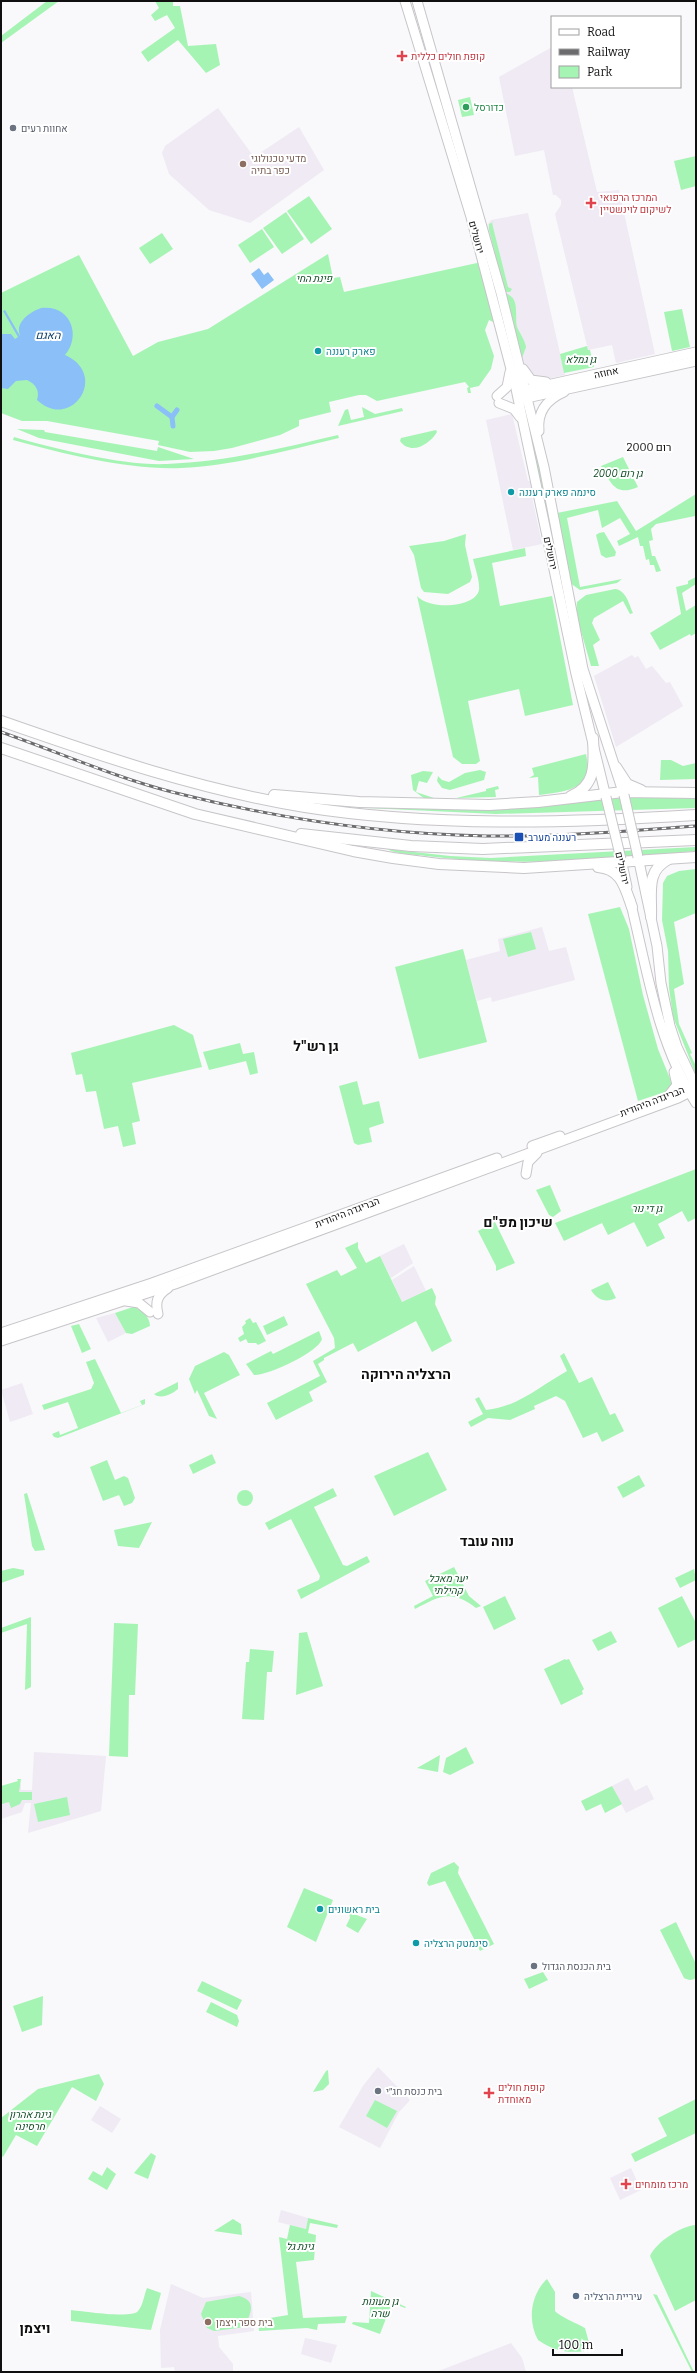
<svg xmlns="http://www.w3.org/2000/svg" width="697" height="2373" font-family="Bitter,Heebo,serif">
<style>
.built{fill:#efeaf3}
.green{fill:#a6f4b4}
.water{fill:#8abff7}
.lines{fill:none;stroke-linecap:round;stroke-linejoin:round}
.canal{stroke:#8abff7;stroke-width:5}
.major-casing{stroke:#c7c5c8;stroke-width:11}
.highway-casing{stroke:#c7c5c8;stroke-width:12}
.major{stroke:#fff;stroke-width:9}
.highway{stroke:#fff;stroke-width:10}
.rail-casing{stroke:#6c6b6d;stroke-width:3}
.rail{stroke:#fff;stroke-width:1.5;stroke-dasharray:4.5;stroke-linecap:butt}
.major-bridge-casing{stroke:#c7c5c8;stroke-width:11;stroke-linecap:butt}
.major-bridge{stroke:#fff;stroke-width:9}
.health-dot{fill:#e0444e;stroke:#fff;stroke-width:1.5}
.leisure-dot{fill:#2e9e5b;stroke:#fff;stroke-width:1.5}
.worship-dot{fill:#6b7280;stroke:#fff;stroke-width:1.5}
.education-dot{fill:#8d6e63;stroke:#fff;stroke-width:1.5}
.culture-dot{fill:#0f9aa8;stroke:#fff;stroke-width:1.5}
.transit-dot{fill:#1a4fb4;stroke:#fff;stroke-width:1.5}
.service-dot{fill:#5c6f8a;stroke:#fff;stroke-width:1.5}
.labels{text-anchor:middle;stroke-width:4;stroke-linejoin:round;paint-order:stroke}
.health-label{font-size:10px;fill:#be3a42;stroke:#fff;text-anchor:start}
.leisure-label{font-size:10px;fill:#27864d;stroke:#fff;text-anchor:start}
.worship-label{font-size:10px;fill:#5b616d;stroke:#fff;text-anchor:start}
.education-label{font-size:10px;fill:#785e54;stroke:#fff;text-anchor:start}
.street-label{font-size:10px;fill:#101011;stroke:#fff}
.park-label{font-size:10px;font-style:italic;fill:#09471e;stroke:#fff}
.culture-label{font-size:10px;fill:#0d838f;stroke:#fff;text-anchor:start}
.transit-label{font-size:10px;fill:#164399;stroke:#fff;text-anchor:start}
.service-label{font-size:10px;fill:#4e5e75;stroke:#fff;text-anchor:start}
.water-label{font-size:11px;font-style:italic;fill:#0a3b67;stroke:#fff}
.neighbourhood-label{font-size:11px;fill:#101011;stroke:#fff}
.district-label{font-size:14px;font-weight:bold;fill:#101011;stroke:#fff}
</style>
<rect width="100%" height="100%" fill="#f9f8fb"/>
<g class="built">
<path d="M552,47V87H572L597,192L619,190L655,354L616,363L612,345L588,350L555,214L561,205V200L556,195H553L544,150L515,156L499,77Z"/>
<path d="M218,108L254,157L299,127L324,170L250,223L209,210L169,174L162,153L165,146Z"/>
<path d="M528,213L565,375L539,381L525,368L487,225L491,220Z"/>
<path d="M512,414L528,481H531L534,496L532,497L542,544L513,550L486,420Z"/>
<path d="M632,655L635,658L638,656L646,669L652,666L666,683L670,682L683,706L616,747L594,676Z"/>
<path d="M542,927L549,951L566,947L575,980L492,1002L491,997L477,1001L466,960L500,951L498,939Z"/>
<path d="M404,1244L413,1263L391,1278L380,1256Z"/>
<path d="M414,1266L426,1291L402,1302L392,1280Z"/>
<path d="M115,1313L126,1333L108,1342L96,1318Z"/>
<path d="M22,1383L33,1414L10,1422L1,1390Z"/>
<path d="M34,1752L106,1756L101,1811L28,1833L31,1803H25L22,1812L1,1819V1790L21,1784V1790H32Z"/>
<path d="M628,1778L635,1791L647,1785L654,1799L626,1813L612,1786Z"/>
<path d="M378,2067L410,2100L399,2112L380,2148L339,2127L363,2086Z"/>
<path d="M100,2106L121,2119L112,2133L91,2120Z"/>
<path d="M631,2168L641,2190L620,2200L610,2178Z"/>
<path d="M281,2210L308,2218L306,2229L278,2222Z"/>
<path d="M171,2284L203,2298L251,2292L254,2331L218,2336L219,2347L233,2364V2371L175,2372L174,2367L161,2368L160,2330Z"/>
<path d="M305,2338L337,2345L331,2363L301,2354Z"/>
<path d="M511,2343L522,2358L526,2372H436Z"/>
</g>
<g class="green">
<path d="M47,1H59L1,43V36Z"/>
<path d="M155,1H173V6H180L188,46L216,44L220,65L206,73L178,40L148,62L141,52L175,28L167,15L155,21L151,15L159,8Z"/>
<path d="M470,97L474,115L462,117L458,100Z"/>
<path d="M696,156V186L681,190L674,161Z"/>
<path d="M309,196L332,229L311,244L287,211Z"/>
<path d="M286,212L304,239L282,254L263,228Z"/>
<path d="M495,221L492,222L493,227L508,287L512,289L510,292H505L489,230V224Z"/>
<path d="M262,229L274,247L250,263L238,245Z"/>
<path d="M162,233L173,249L150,264L139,248Z"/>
<path d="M328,254L333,278L340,277L344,292L477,263L478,259L495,323L489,320L485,330L494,356L491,369L479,386L470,388L471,393H468L467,388L469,387L465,382L377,401L366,395H359L329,402L331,412L299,420V426L280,435L232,448L214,451L190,452L158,445L159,441L47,421H22L1,413V293L79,255L133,356L158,342L208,329Z"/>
<path d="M505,293C521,298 514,315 517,327C520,334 525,340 526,347L522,358Z"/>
<path d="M682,309L690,347L672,351L664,312Z"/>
<path d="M587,346L588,350H590L594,367L564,373L560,354Z"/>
<path d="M524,405L542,478L576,653L562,595Z"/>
<path d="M362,407L375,414L402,408L403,411L338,426L345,410L348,409L351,420L364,417Z"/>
<path d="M17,429L44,430L45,432L157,451L158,447L194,459L159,461L39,438Z"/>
<path d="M436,430L437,432C430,444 411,456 400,441L401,438Z"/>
<path d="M338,435L339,438C288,450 233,466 181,468C127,470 65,454 13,440L14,437C56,449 124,466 167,464C224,462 283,448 338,435Z"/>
<path d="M623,457L638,487C615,497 611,483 601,466Z"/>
<path d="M696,494V520L695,516L656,524L651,529L653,540L649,541L652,556H655L661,571L656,572L654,565H650L649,559L646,560L643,546H640L638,537L619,546L617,541L630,534L620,518L602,528L598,510L567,518L580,587L622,579L617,583L580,590L570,583L557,513L617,501L636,531Z"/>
<path d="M604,532L616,552L615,556L606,558L601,555L596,535L599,533Z"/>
<path d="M466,534L465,545L472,577L470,582L448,594L424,592L421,588L414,555L409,546L444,541Z"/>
<path d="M525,548L526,556L492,563L500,606L552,596L573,705L525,716L519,689L468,701L480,761L476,764H462L453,757L417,596C431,611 476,607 479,590C480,581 475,568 473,559Z"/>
<path d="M696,577V584L682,593L686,611L696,605V633L691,636L690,634L660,650L650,633L681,614L676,587L688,584V581Z"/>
<path d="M615,589C626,590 629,604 633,613L630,614L623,601L594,618L592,623L600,640L593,645L599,666H591L576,614L577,602L586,595Z"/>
<path d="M586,754C594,790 567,791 539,795L538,777L529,778L534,775L532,768Z"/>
<path d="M661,760H671L683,766L696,763L695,779L660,780Z"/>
<path d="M480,770L486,772L484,780L450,790L442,788L437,781L438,776L442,780L449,782L465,773Z"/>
<path d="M423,771L433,772L427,783L419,781L416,792L437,799H425L413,790L411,775Z"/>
<path d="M498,786L499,789L495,790L496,797L456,798L486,791V789Z"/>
<path d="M624,795L696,797V808L496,814L346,807L495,810Z"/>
<path d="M696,847V851C606,860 516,867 426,856C414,854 397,855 387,849L450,856L491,858Z"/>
<path d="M696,869V913L674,922L684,984L674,989L679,1024L692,1053L690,1054L696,1066V1075L673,1017L669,988L668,951L662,920L663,883L667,876L679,871Z"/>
<path d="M620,907L629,929L643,995L658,1049L673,1086L668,1091L638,1101L588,914Z"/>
<path d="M531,932L536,949L508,957L503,939Z"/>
<path d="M463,949L487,1042L419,1059L395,967Z"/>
<path d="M174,1025L193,1035L202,1067L132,1083L140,1121L132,1123L136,1144L123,1147L118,1126L104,1129L96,1091L86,1092L82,1074L76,1075L71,1053Z"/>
<path d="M240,1043L243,1054L254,1052L258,1073L250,1075L246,1061L209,1070L203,1052Z"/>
<path d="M357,1081L363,1105L379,1101L384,1123L369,1128L372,1142L358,1145L354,1143L339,1086Z"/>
<path d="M696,1169V1218L688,1222L682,1211L658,1224L665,1238L647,1247L634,1222L608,1235L602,1223L564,1241L555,1223Z"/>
<path d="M550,1185L561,1211L553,1217L549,1215L536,1190Z"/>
<path d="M495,1222L515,1263L496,1271V1266L478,1231Z"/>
<path d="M358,1242V1248L366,1263L380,1256L402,1302L432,1288L436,1297L435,1304L452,1341L432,1352L416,1321L358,1352L353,1343L324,1358V1360L318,1364L327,1382L309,1392L313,1401L276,1420L267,1403L320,1376L313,1361L335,1348L334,1338L306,1284L337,1270L341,1276L357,1268L345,1248Z"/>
<path d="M608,1282L616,1298C606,1303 597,1300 591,1290Z"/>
<path d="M133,1307C142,1308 150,1318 150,1326L132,1334L126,1333L115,1313Z"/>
<path d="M284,1316L288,1325L267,1335L263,1326Z"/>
<path d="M250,1318L253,1323L256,1322L266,1341L258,1345L256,1343H248L246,1339L240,1342L238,1338L244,1334L242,1327L246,1323L245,1321Z"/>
<path d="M79,1324L91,1349L82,1353L71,1326Z"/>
<path d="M319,1331L322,1339C319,1352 267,1376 254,1375L246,1364L271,1351L273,1354Z"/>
<path d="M224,1352L229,1355L240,1375L204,1393L217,1419L209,1416L197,1390L195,1394L189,1379L195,1366Z"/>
<path d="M564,1353L579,1383L592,1377L610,1415L615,1413L624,1431L602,1442L597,1432L583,1438L565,1401L556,1396L534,1406L535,1409L510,1420L488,1418L471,1427L468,1422L483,1414L475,1399L479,1397L486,1410C518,1407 540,1386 567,1371L560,1356Z"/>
<path d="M95,1359L121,1413L142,1405L140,1401L145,1399V1404L58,1438L54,1437L52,1434L59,1431L60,1435L78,1428L68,1402L44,1410L42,1405L91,1389L94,1383L86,1362Z"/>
<path d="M178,1382V1389C172,1394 161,1400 154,1394Z"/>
<path d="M428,1452L447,1490L394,1516L374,1476Z"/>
<path d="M212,1454L216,1463L193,1474L189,1465Z"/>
<path d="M107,1460L115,1480L124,1476L128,1478L135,1498L132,1503L124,1506L119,1495L103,1501L90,1467Z"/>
<path d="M639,1475L645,1486L623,1498L617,1487Z"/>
<path d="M333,1488L337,1496L314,1507L343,1565L347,1566L367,1556L370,1562L301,1599L297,1590L319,1580L320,1576L291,1519L269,1530L265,1523Z"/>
<circle cx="245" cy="1498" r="8"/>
<path d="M27,1493L45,1550L35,1551L32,1546L24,1494Z"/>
<path d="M152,1522L139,1548L118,1546L114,1530Z"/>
<path d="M454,1567L469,1596L481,1606L476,1608C451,1589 440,1596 415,1609L414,1606L433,1596L425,1581Z"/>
<path d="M13,1568L24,1570V1575L1,1583V1571Z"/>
<path d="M694,1569L696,1580L680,1588L675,1578Z"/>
<path d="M505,1596L516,1619L494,1630L483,1607Z"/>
<path d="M682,1596L696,1623V1639L678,1648L658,1608Z"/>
<path d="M31,1617V1687L25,1690L27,1624L1,1633V1628Z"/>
<path d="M114,1623L138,1624L135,1695H129L128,1757L109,1756Z"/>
<path d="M611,1631L617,1642L598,1651L592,1640Z"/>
<path d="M307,1632L323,1686L296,1695L299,1633Z"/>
<path d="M250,1649L274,1651L272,1672H267L264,1720L242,1719L246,1662H249Z"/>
<path d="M565,1659L566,1660L569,1659L584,1689L582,1691L583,1694L561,1705L544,1669Z"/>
<path d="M466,1747L474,1763L450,1775L443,1772L446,1758Z"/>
<path d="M440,1755L438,1772L417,1768Z"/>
<path d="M17,1779H21L19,1792H32V1800H22L20,1804L11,1808L9,1802L2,1804L1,1786L18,1781Z"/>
<path d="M612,1786L622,1804L605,1813L601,1804L586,1811L581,1801Z"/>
<path d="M67,1797L70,1815L38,1822L34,1804Z"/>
<path d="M454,1862L459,1867L458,1873L494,1944L480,1951L445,1881L429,1886L427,1883L431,1873Z"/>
<path d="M304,1888L333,1900L316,1942L287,1927Z"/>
<path d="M349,1912L367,1919L358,1933L346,1926L350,1918Z"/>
<path d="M676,1922L696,1964V1978C691,1981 688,1980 684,1978L660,1930Z"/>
<path d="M543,1972L548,1980L529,1989L524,1979Z"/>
<path d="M202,1981L242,2000L237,2010L197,1991Z"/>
<path d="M43,1996L42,2025L22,2032L13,2006Z"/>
<path d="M211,2002L237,2015L239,2021L237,2027L206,2012Z"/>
<path d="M328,2070L329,2084L323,2090L313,2092L326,2071Z"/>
<path d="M99,2074L104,2084L96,2101L72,2087L37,2146L16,2135L3,2157L1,2155V2118L38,2089Z"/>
<path d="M696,2099V2133L635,2162L631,2154L667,2136L658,2118Z"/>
<path d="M375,2100L397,2111L387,2128L366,2116Z"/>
<path d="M151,2153L156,2156L148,2179L134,2173Z"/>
<path d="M107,2167L116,2174L107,2190L88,2179L93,2171L102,2176Z"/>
<path d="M308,2218L338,2225L337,2228L310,2223L308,2233L316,2235L314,2260L296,2262L303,2318L347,2316L345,2323L318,2324L317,2330L307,2328L259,2331L258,2320L288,2315L279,2237L287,2239L290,2225L306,2229Z"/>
<path d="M233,2219L241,2224L242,2235L214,2231Z"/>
<path d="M696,2225V2300L675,2311L650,2256C656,2242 681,2226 696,2225Z"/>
<path d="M547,2279L555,2292V2311C559,2316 578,2324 585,2328L591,2350C570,2354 556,2352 538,2340C527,2320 531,2294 547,2279Z"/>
<path d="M147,2288L161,2293L151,2330L71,2321V2310C82,2311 132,2319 138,2311C143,2306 144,2295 147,2288Z"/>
<path d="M371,2291L406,2307L405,2308L392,2303L380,2334L352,2324L353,2322L369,2323Z"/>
<path d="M653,2294L657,2295L694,2372H692Z"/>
<path d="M239,2296C261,2302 246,2318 246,2327L214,2331L207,2328L201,2314L206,2302Z"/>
</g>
<g class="water">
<path d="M259,268L264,275L268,272L274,280L262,289L251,274Z"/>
<path d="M41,308C70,304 82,335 65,355C110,375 71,432 37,400C40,391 36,384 27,380L16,381L8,389L1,388V334H11L15,339L18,337L3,311L5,310L20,336C20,335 19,333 19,331C18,320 32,311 41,308Z"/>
</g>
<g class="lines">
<g class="canal">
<path d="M157,406L172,417"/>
<path d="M173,426L172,417L177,410"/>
</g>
<g class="major-casing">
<g id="major">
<path d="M405,1L471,217L515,384L576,674L606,797"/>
<path d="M417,1L501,293L544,467L583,669L624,795"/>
<path d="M523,369L531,380L546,382"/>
<path d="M520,391L696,352"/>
<path d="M497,396L507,387L510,372"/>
<path d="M522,399L696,361"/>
<path d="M499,403L514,409L520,417"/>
<path d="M539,431C537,412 546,400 564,392"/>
<path d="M638,857L657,946L661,983L670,1026L677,1047L696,1087"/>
<path d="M621,859L627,887"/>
<path d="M630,900C647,969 657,1042 696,1103"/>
<path d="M669,1095L677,1085L674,1072"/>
<path d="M532,1146L560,1136"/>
<path d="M526,1174L528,1162L537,1153"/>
<path d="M126,1301L139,1303L150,1312"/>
<path d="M158,1314C155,1302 157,1295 168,1288"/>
<path d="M1,1333L152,1283L497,1158"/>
<path d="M1,1341L175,1284L678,1098L690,1092L696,1086"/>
</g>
</g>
<g class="highway-casing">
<g id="highway">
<path d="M1,721C101,756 200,790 305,807C431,827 569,823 696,815"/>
<path d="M1,748L195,814L353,851L393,858L439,864L524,868L696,857"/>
<path d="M616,767L627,784L641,790"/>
<path d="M274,795L359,802L489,805L538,802L623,792L696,793"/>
<path d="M571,796C597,785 594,763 593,738"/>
<path d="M301,834L411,846L483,849L696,840"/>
<path d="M598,867C622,869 625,888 632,907"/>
<path d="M651,917C652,893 645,871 669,859"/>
</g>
</g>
<use href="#major" class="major"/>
<use href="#highway" class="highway"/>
<g class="rail-casing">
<path id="rail" d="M1,732C58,752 114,777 172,792C274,818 381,834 486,836C556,837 626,831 696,826"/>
</g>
<use href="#rail" class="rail"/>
<g class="major-bridge-casing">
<g id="major-bridge">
<path d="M624,795L638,857"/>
<path d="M606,797L621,859"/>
</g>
</g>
<use href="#major-bridge" class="major-bridge"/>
</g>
<g class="health-dot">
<path d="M400 50h4v4h4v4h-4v4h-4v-4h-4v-4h4z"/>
<path d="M589 197h4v4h4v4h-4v4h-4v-4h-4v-4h4z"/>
<path d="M487 2087h4v4h4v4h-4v4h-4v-4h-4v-4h4z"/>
<path d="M624 2178h4v4h4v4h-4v4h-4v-4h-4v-4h4z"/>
</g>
<circle class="leisure-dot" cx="466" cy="107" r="4"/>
<g class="worship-dot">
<circle cx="13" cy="128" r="4"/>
<circle cx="534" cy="1966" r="4"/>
<circle cx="378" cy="2091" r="4"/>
</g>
<g class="education-dot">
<circle cx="243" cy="164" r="4"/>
<circle cx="208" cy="2322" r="4"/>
</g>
<g class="culture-dot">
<circle cx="318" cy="351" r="4"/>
<circle cx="511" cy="492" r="4"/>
<circle cx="320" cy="1909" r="4"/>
<circle cx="416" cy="1943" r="4"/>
</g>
<rect class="transit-dot" x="514" y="832" width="10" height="10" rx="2"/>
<circle class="service-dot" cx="576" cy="2296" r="4"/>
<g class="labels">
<g class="health-label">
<text x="411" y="60">קופת חולים כללית</text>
<text x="600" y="201">המרכז הרפואי<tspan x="600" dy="12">לשיקום לוינשטיין</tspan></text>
<text x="498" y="2091">קופת חולים<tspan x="498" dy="12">מאוחדת</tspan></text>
<text x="635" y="2188">מרכז מומחים</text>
</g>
<g class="leisure-label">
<text x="474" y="111">כדורסל</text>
</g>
<g class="worship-label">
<text x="21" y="132">אחוות רעים</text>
<text x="542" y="1970">בית הכנסת הגדול</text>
<text x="386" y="2095">בית כנסת חג״י</text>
</g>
<g class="education-label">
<text x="251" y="162">מדעי טכנולוגי<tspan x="251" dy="12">כפר בתיה</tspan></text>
<text x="216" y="2326">בית ספר ויצמן</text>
</g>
<g class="street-label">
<text transform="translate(477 237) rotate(75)" y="4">ירושלים</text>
<text transform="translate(606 372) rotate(-12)" y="4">אחוזה</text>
<text transform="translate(551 553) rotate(78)" y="4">ירושלים</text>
<text transform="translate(623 868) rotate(77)" y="4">ירושלים</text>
<text transform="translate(652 1101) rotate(-21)" y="4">הבריגדה היהודית</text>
<text transform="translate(347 1212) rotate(-21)" y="4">הבריגדה היהודית</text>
</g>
<g class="park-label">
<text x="314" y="282">פינת החי</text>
<text x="581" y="363">גן גמלא</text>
<text x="618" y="477">גן רום 2000</text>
<text x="647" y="1212">גן די נור</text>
<text x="448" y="1582">יער מאכל<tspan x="448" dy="12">קהילתי</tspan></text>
<text x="30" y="2118">גינת אהרון<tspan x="30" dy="12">חרסינה</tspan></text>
<text x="300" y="2250">גינת גל</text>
<text x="380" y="2305">גן מעונות<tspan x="380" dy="12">שרה</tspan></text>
</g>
<g class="culture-label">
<text x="326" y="355">פארק רעננה</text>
<text x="519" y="496">סינמה פארק רעננה</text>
<text x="328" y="1913">בית ראשונים</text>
<text x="424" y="1947">סינמטק הרצליה</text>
</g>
<g class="transit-label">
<text x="528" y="841">רעננה מערב</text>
</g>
<g class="service-label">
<text x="584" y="2300">עיריית הרצליה</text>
</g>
<g class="water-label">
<text x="48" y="339">האגם</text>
</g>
<g class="neighbourhood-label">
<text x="649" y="451">רום 2000</text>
</g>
<g class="district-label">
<text x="316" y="1051">גן רש"ל</text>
<text x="518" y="1227">שיכון מפ"ם</text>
<text x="406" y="1379">הרצליה הירוקה</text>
<text x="487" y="1546">נווה עובד</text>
<text x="35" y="2333">ויצמן</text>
</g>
</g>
<rect width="697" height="2373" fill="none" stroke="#101011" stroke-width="4"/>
<rect x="551" y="16" width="130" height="72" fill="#ffffff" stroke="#9f9fa0"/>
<rect x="559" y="29" width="20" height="6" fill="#ffffff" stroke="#9f9fa0"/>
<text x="587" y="36" font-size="12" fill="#101011">Road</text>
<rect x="559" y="49" width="20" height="6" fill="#6c6b6d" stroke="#9f9fa0"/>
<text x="587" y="56" font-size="12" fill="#101011">Railway</text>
<rect x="559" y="66" width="20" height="12" fill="#a6f4b4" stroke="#9f9fa0"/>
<text x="587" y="76" font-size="12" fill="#101011">Park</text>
<path d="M553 2349v6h69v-6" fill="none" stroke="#101011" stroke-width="2"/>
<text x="559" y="2349" font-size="12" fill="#101011" stroke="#ffffff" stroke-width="3" paint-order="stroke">100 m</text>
</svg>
